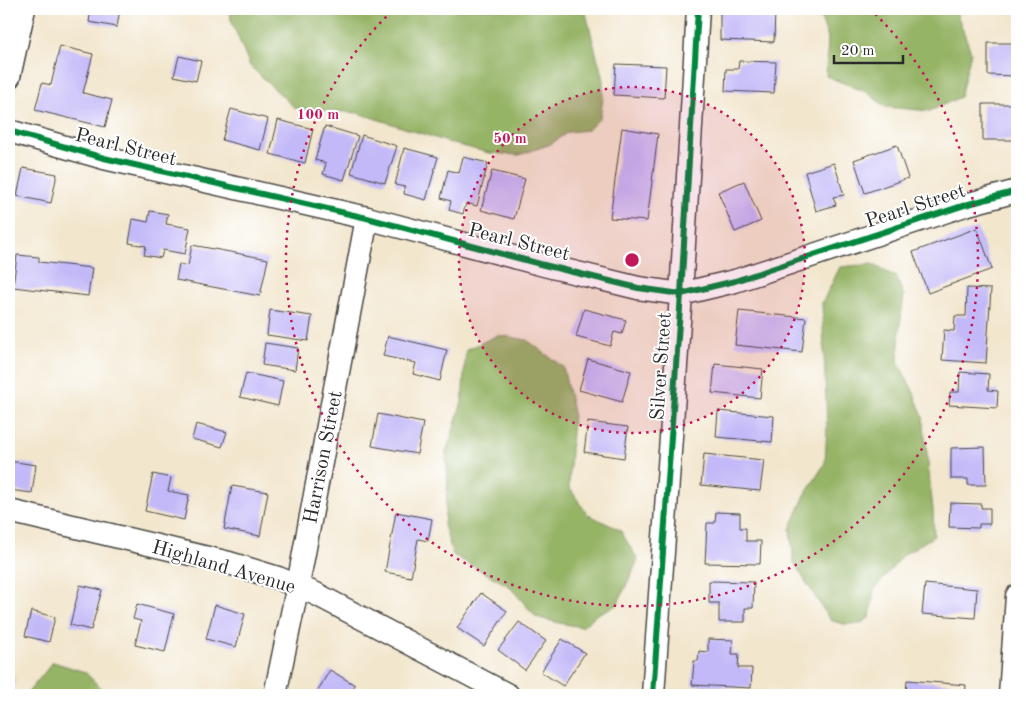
<svg xmlns="http://www.w3.org/2000/svg" width="1026" height="704" font-family="'Old Standard TT',serif">
<style>
.forest{fill:#96b466;stroke:#607048}
.building{fill:#c3b9f8}
.lines{fill:none;stroke-linecap:round;stroke-linejoin:round}
.minor-casing{stroke:#494743;stroke-width:25}
.minor{stroke:#fff;stroke-width:22}
.cycleway-casing{stroke:#fff;stroke-width:9}
.cycleway{stroke:#00873e;stroke-width:6}
.ring{fill:none;stroke:#c2185b;stroke-width:2.5;stroke-dasharray:2.5 5}
.labels{text-anchor:middle;stroke-width:4;stroke-linejoin:round;paint-order:stroke}
.street-label{font-size:20px;fill:#2b2b2b;stroke:#fff}
.centre{fill:#c2185b;stroke:#fff;stroke-width:2.5}
.ring-label{font-size:15px;text-anchor:middle;font-weight:bold;fill:#c2185b;stroke:#fff;stroke-width:4;stroke-linejoin:round;paint-order:stroke}
</style>
<rect width="100%" height="100%" fill="#fff"/>
<filter id="ink" filterUnits="userSpaceOnUse"><feTurbulence type="fractalNoise" baseFrequency=".02" numOctaves="2"/><feDisplacementMap in="SourceGraphic" scale="10" xChannelSelector="R" yChannelSelector="G"/><feConvolveMatrix kernelMatrix="1 2 1 2 8 2 1 2 1" color-interpolation-filters="sRGB"/></filter>
<filter id="wash" filterUnits="userSpaceOnUse"><feTurbulence type="fractalNoise" baseFrequency=".0096" numOctaves="4" result="noise"/><feDisplacementMap in="SourceGraphic" scale="20" xChannelSelector="R" yChannelSelector="G"/><feGaussianBlur stdDeviation="1.12" result="paint"/><feColorMatrix in="noise" values="0 0 0 0 0 0 0 0 0 0 0 0 0 0 0 0 0 1.4 0 .05"/><feComposite in="paint" operator="in"/></filter>
<g filter="url(#wash)">
<rect width="100%" height="100%" fill="#f2e6cd"/>
<g class="forest">
<path d="M230,9H585L597,57L603,75V98L600,118L588,130L568,132L551,144L519,155L489,153L451,143L358,113L295,108L250,66L231,20Z"/>
<path d="M818,9H955L971,52L960,97L930,111L886,107L866,92L826,76L828,38Z"/>
<path d="M872,264L896,277L904,296L900,325L898,362L913,391L923,417L933,510L934,536L903,555L874,590L870,617L860,624H843L830,620L794,563L790,529L805,495L825,463L827,427L822,303L840,267Z"/>
<path d="M498,335L527,340L563,367L573,412L569,487L587,514L620,530L638,560L617,605L597,614L582,627L559,623L536,617L509,586L453,555L444,525L448,482L446,453L462,402L466,350Z"/>
<path d="M53,662L85,672L107,695H26Z"/>
</g>
<g id="blocks">
<g class="building">
<path d="M91,9H120L117,27L89,22Z"/>
<path d="M720,9H775L774,42L720,40Z"/>
<path d="M988,43H1016L1015,76L988,75Z"/>
<path d="M60,46L93,54L83,93L112,100L105,127L35,110L42,83L51,85Z"/>
<path d="M179,56L201,61L196,81L174,76Z"/>
<path d="M739,61L776,62L774,93L725,91L726,69H738Z"/>
<path d="M616,64L666,66L664,98L614,95Z"/>
<rect x="983" y="104" width="32" height="36"/>
<path d="M231,109L268,119L260,150L222,140Z"/>
<path d="M278,120L313,129L305,163L270,154Z"/>
<path d="M325,126L358,136L344,180L323,174L326,163L315,160Z"/>
<path d="M622,128L658,134L647,221L610,218Z"/>
<path d="M362,135L397,146L385,183L351,173Z"/>
<path d="M897,145L908,178L865,193L854,160Z"/>
<path d="M404,148L438,157L426,200L404,194L405,187L395,185Z"/>
<path d="M463,157L488,163L477,206L466,203L463,214L449,210L451,201L441,198L448,170L459,173Z"/>
<path d="M834,163L844,195L833,197L836,205L816,211L805,172Z"/>
<path d="M23,168L57,174L51,203L17,196Z"/>
<path d="M492,171L525,179L514,219L481,210Z"/>
<path d="M744,181L761,221L735,232L718,192Z"/>
<path d="M150,211L168,214L166,224L190,228L185,254L163,250L161,258L144,255L146,246L129,243L133,219L148,222Z"/>
<path d="M977,228L992,269L928,293L913,252Z"/>
<path d="M192,245L268,259L260,296L176,280L179,264L188,266Z"/>
<path d="M17,255L39,257V262L92,268L88,296L13,287Z"/>
<path d="M967,288L991,289L986,363L942,360L944,330L954,331L955,316H966Z"/>
<path d="M584,309L626,320L622,334L614,332L610,346L576,337Z"/>
<path d="M270,310L312,316L308,341L267,335Z"/>
<path d="M739,311L806,318L802,352L735,345Z"/>
<path d="M388,336L447,350L440,381L413,374L416,363L383,356Z"/>
<path d="M265,343L298,348L295,370L262,365Z"/>
<path d="M588,359L631,371L622,402L579,390Z"/>
<path d="M715,364L763,369L760,398L712,393Z"/>
<path d="M960,372L989,374L988,390L998,391L997,408L949,405L950,392H959Z"/>
<path d="M246,373L283,381L278,406L240,397Z"/>
<path d="M718,411L774,416L772,442L716,437Z"/>
<path d="M378,414L423,423L417,454L372,446Z"/>
<path d="M588,422L628,427L624,458L584,452Z"/>
<path d="M196,424L227,432L222,447L192,439Z"/>
<path d="M985,447L986,485H968V479H951V448Z"/>
<path d="M704,454L764,460L760,491L701,485Z"/>
<path d="M9,461L36,465L32,493L9,490Z"/>
<path d="M153,474L171,478L168,491L189,495L184,520L145,511Z"/>
<path d="M232,486L268,492L260,536L224,529Z"/>
<path d="M950,503L981,504V508H990V524H979V528L949,527Z"/>
<path d="M396,512L432,519L428,541L418,539L411,577L385,572Z"/>
<path d="M716,512L740,513V528H746V541H761L760,564L705,563L707,523H715Z"/>
<path d="M709,581L754,582L753,608H745V622H719V603H709Z"/>
<path d="M925,584L977,589L975,618L922,614Z"/>
<path d="M80,585L102,590L91,630L70,625Z"/>
<path d="M481,593L507,611L484,646L457,628Z"/>
<path d="M137,604L174,614L165,652L135,645L141,621L133,619Z"/>
<path d="M215,605L245,614L236,647L206,639Z"/>
<path d="M31,611L55,617L49,642L25,636Z"/>
<path d="M519,622L546,641L525,670L498,650Z"/>
<path d="M562,639L585,653L563,686L541,672Z"/>
<path d="M708,639L733,640L732,654H739L738,668H752L751,688L692,685L694,661H698L699,651L708,652Z"/>
<path d="M330,670L355,685L349,695H315Z"/>
<path d="M9,678L15,679L12,694H9Z"/>
<path d="M907,680L966,685L965,695H906Z"/>
</g>
</g>
</g>
<g filter="url(#ink)">
<use href="#blocks" fill-opacity="0" stroke="#494743" stroke-width="1"/>
<g class="lines">
<g class="minor-casing">
<g id="minor">
<path d="M9,77L24,9"/>
<path d="M9,131L104,158L367,218L544,265L638,288L681,294L735,281L965,205L1017,191"/>
<path d="M9,511L229,563L278,578L316,594L508,695"/>
<path d="M275,695L298,585L367,218"/>
<path d="M653,695L681,294L698,9"/>
<path d="M1010,695L1017,596"/>
</g>
</g>
<use href="#minor" class="minor"/>
<g class="cycleway-casing">
<g id="cycleway">
<path d="M9,131L104,158L367,218L544,265L638,288L681,294L735,281L965,205L1017,191"/>
<path d="M653,695L681,294L698,9"/>
</g>
</g>
<use href="#cycleway" class="cycleway"/>
</g>
</g>
<circle cx="632" cy="260" r="173" fill="#c2185b" fill-opacity=".12"/>
<g class="ring">
<circle cx="632" cy="260" r="173"/>
<path d="M870 9A346 346 0 1 1 394 9"/>
</g>
<g class="labels">
<g class="street-label">
<text transform="translate(126 146) rotate(14)" y="7">Pearl Street</text>
<text transform="translate(915 205) rotate(-18)" y="7">Pearl Street</text>
<text transform="translate(519 241) rotate(14)" y="7">Pearl Street</text>
<text transform="translate(660 366) rotate(-86)" y="7">Silver Street</text>
<text transform="translate(322 457) rotate(-79)" y="7">Harrison Street</text>
<text transform="translate(224 566) rotate(16)" y="7">Highland Avenue</text>
</g>
</g>
<circle cx="632" cy="260" r="8" class="centre"/>
<g class="ring-label">
<text x="318" y="119">100 m</text>
<text x="510" y="143">50 m</text>
</g>
<rect width="1026" height="704" fill="none" stroke="#fff" stroke-width="30"/>
<path d="M834 55v8h69v-8" fill="none" stroke="#2b2b2b" stroke-width="2.5"/>
<text x="841" y="55" font-size="15" fill="#2b2b2b" stroke="#ffffff" stroke-width="4" paint-order="stroke">20 m</text>
</svg>
